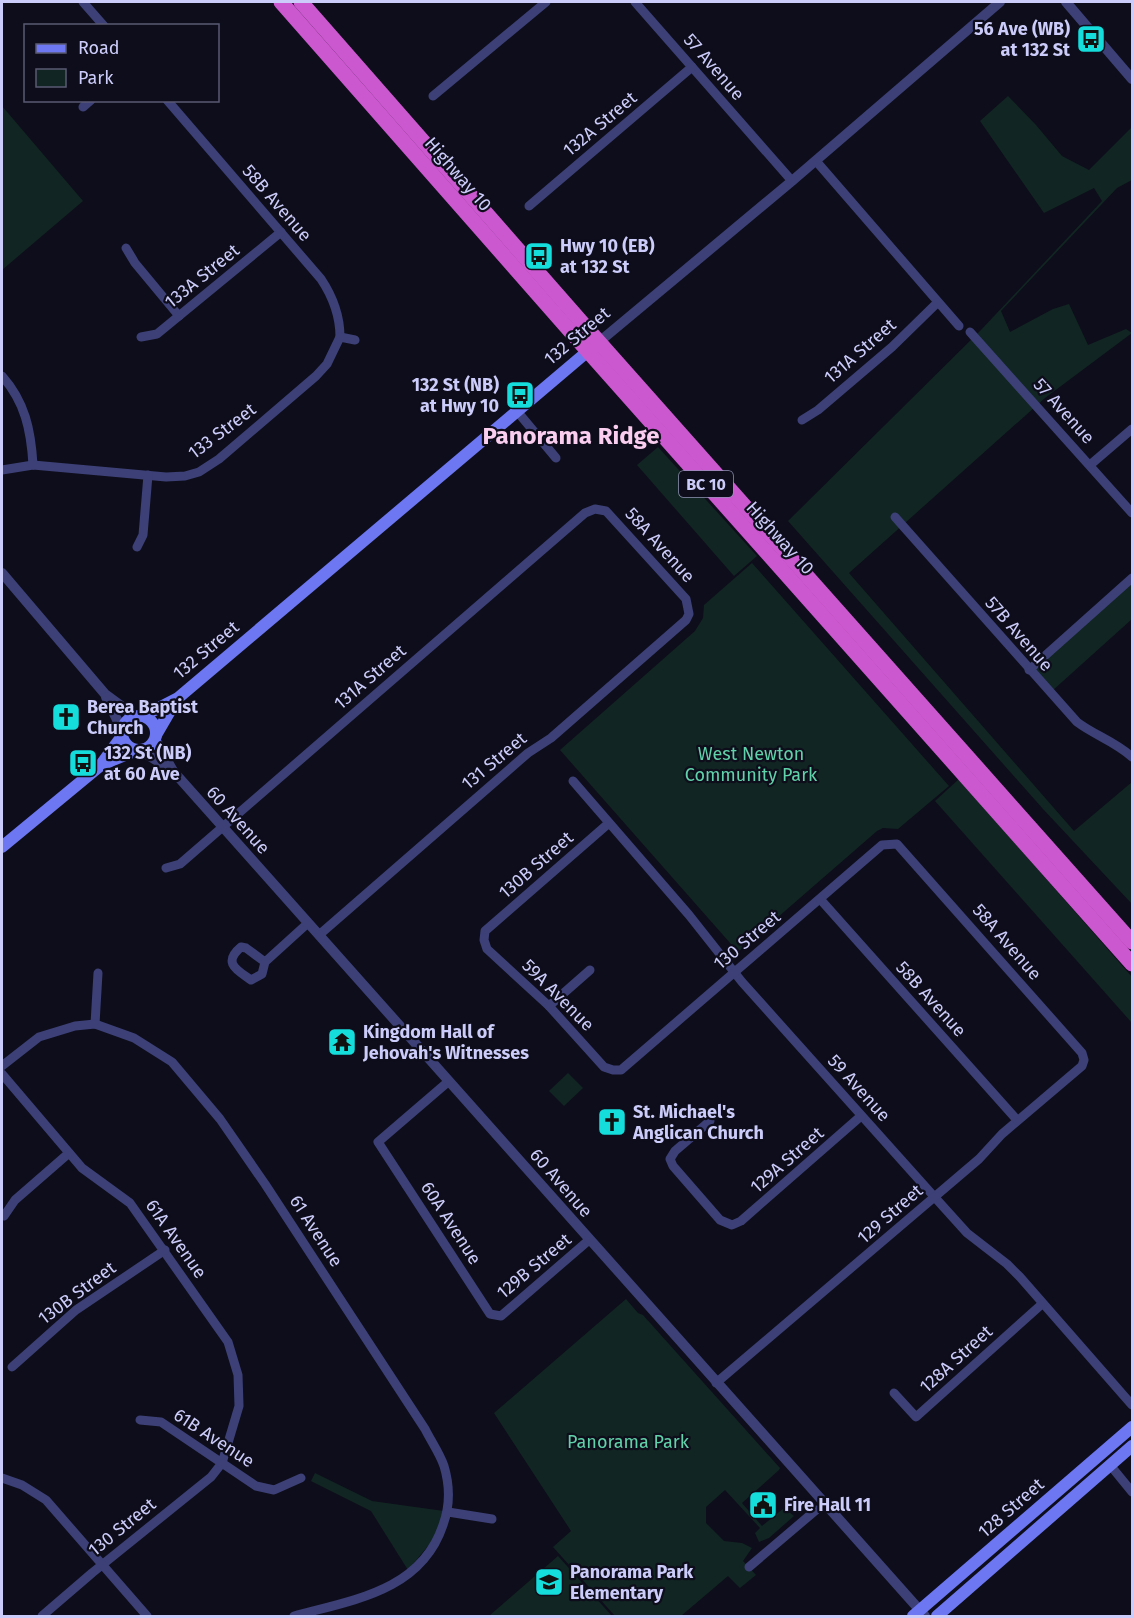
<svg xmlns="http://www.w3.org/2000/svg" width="1134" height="1618" font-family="'Fira Sans',sans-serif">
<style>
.green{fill:#112522}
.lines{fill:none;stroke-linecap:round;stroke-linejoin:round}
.minor{stroke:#3c4076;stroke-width:9}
.tertiary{stroke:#3c4076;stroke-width:10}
.secondary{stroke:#6c77f1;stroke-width:12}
.trunk{stroke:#cc58cf;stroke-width:15}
.labels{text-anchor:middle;stroke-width:4.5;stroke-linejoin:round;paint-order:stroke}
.shield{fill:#0e0d1b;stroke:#9393b7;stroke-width:1.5}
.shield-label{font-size:16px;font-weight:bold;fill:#ccccfa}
.poi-label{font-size:18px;font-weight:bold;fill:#ccccfa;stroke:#0e0d1b;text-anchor:start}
.street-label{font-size:18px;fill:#ccccfa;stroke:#0e0d1b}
.park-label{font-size:18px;fill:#60d2a9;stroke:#0e0d1b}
.district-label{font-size:24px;font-weight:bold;fill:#faceef;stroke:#0e0d1b}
</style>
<rect width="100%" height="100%" fill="#0e0d1b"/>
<g class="green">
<path d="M1008,96L1036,125L1062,156L1089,170L1132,127V180L1117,188L1001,311L1010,332L1053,309L1069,304L1088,345L1126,329L1132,333L1045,398L849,573L1074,831L1132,782V904L1043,809L788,521L981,330L1102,201L1094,188L1044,213L980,121Z"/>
<path d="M2,106L83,201L2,270Z"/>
<path d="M658,447L757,556L734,576L637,465Z"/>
<path d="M752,563L949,786L898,829L883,828L877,831L738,952L560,750L695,631L703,618L704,605Z"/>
<path d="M1132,580V619L1052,691L1034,669Z"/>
<path d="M959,779L1132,977V1023L935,801Z"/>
<path d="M568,1073L583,1088L564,1106L549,1091Z"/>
<path d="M626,1299L638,1313L643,1315L780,1468L779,1470L742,1503L762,1526L784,1508L794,1516L769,1538L759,1542L755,1533L760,1528L725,1490L706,1507V1523L724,1541L742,1543L752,1548L743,1561L756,1575L740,1588L728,1576L681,1616H615L553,1547L571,1531L494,1413Z"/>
<path d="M315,1473L372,1501L444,1511L437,1535L408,1570L371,1511L311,1481Z"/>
<path d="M558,1556L612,1616H489Z"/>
</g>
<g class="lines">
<g class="minor">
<path d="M83,2L104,26"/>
<path d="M635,2L792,181"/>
<path d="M433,96L546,2"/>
<path d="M167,100L321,279C333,297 340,316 340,337"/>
<path d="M83,107L91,100"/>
<path d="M816,161L959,326"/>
<path d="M529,206L692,67"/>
<path d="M126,248L135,263L179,316"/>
<path d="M970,332L1132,513"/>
<path d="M141,337L157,334L281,232"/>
<path d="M2,376C25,402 31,430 33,465"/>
<path d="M516,410L556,458"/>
<path d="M802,420L818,410L892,347L937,303"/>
<path d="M1090,465L1132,429"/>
<path d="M2,470L33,465L166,477L185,476L199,472L219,459L316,376L327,364L340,337L355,340"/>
<path d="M895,517L1077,722C1094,735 1116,742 1132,757"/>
<path d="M137,547L143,535L148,475"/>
<path d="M1029,670L1132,578"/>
<path d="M573,781L689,915L742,982L930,1192L967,1233L1007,1264L1020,1277L1132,1405"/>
<path d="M609,823L485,931L484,940L487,949L549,1006L604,1067L613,1070H621L882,845L897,844L1082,1053L1084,1060L1082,1066L1002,1134L979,1159L716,1383"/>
<path d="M166,868L180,864L585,513L595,509L606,511L686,599L689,614L686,620L551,738L528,753L319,935"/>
<path d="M820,899L1017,1120"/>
<path d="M265,962L246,948L241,947C222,963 237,970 251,980L262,974L265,962L308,923"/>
<path d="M549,1006L590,970"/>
<path d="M95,1024L98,973"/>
<path d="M2,1066L39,1037L75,1026L95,1024L134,1038L172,1062L220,1119L265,1184L425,1429C431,1441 440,1454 444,1466C450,1486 450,1506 443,1525C421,1591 353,1600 294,1616"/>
<path d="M2,1074L82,1168L130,1203L228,1342L238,1375L239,1406L222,1463L211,1477L92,1573L42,1616"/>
<path d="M449,1081L378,1142L490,1314L501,1316L589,1240"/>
<path d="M710,1121L675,1151L670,1159L673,1166L720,1220L732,1225L741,1221L861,1116"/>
<path d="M4,1216L15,1200L69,1153"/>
<path d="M12,1367L76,1310L165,1250"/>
<path d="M894,1393L916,1417L1042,1304"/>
<path d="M140,1420L161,1422L256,1486L274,1490L301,1478"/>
<path d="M1110,1465L1132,1492"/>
<path d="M2,1478L22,1485L46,1500L147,1616"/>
<path d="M448,1512L492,1519"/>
<path d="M749,1567L816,1510"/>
</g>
<g class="tertiary">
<path d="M1066,2L1132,79"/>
<path d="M599,342L792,181L1000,2"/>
<path d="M2,573L105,694L135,716"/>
<path d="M106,697L122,730"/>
<path d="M155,739L173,771L925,1616"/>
<path d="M140,750L170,769"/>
</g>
<g class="secondary">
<circle cx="139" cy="733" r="17"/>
<path d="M143,716L178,698L594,346"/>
<path d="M156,735L177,699"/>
<path d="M101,765L137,750"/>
<path d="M2,847L100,766L122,736"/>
<path d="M913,1616L1132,1427"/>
<path d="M937,1616L1132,1446"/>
</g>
<g class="trunk">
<path d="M281,2L578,340L1132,964"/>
<path d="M301,2L599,342L1132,942"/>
</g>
</g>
<defs>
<g id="bus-square" transform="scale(1.5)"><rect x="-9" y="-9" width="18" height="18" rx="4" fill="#15dddc" stroke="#0e0d1b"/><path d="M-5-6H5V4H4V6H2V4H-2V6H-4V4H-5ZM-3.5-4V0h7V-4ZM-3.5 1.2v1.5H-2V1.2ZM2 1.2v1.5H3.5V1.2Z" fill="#111"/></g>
<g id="church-square" transform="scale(1.5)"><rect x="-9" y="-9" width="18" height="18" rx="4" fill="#15dddc" stroke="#0e0d1b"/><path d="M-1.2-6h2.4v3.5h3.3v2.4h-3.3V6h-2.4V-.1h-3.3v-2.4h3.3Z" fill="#111"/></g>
<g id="temple-square" transform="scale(1.5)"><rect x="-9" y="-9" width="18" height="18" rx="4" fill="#15dddc" stroke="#0e0d1b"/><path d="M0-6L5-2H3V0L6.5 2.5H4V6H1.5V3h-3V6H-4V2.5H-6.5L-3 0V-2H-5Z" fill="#111"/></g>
<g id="civic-square" transform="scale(1.5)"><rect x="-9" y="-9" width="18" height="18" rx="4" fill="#15dddc" stroke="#0e0d1b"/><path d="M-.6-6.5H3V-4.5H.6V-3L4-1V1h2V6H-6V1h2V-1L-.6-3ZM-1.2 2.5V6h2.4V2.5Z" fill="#111"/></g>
<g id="school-square" transform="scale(1.5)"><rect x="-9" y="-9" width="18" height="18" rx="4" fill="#15dddc" stroke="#0e0d1b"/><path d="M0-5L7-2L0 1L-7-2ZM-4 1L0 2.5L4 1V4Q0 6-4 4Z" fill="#111"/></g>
</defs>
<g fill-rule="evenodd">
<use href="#bus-square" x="1091" y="39"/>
<use href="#bus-square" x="539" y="256"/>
<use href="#bus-square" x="520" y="395"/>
<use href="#church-square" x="66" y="717"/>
<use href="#bus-square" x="83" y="763"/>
<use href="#temple-square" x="342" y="1042"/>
<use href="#church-square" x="612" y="1122"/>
<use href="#civic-square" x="763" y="1505"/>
<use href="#school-square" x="549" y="1582"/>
</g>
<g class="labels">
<rect class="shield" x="679" y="471" width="54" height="26" rx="4.5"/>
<g class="shield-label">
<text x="706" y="490">BC 10</text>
</g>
<g class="poi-label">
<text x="1070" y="35" text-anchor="end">56 Ave (WB)<tspan x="1070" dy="21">at 132 St</tspan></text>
<text x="560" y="252">Hwy 10 (EB)<tspan x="560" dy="21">at 132 St</tspan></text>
<text x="499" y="391" text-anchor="end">132 St (NB)<tspan x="499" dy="21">at Hwy 10</tspan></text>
<text x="87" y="713">Berea Baptist<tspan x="87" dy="21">Church</tspan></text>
<text x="104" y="759">132 St (NB)<tspan x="104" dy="21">at 60 Ave</tspan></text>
<text x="363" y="1038">Kingdom Hall of<tspan x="363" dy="21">Jehovah's Witnesses</tspan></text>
<text x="633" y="1118">St. Michael's<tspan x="633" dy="21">Anglican Church</tspan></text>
<text x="784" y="1511">Fire Hall 11</text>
<text x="570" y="1578">Panorama Park<tspan x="570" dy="21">Elementary</tspan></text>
</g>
<g class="street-label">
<text transform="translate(714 67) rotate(49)" y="6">57 Avenue</text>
<text transform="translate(600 124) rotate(-40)" y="6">132A Street</text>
<text transform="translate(458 174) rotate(49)" y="6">Highway 10</text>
<text transform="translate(277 203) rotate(49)" y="6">58B Avenue</text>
<text transform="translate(202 276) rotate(-39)" y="6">133A Street</text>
<text transform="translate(577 336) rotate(-40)" y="6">132 Street</text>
<text transform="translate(860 351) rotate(-41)" y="6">131A Street</text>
<text transform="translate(1064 411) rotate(48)" y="6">57 Avenue</text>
<text transform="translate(222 431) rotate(-37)" y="6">133 Street</text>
<text transform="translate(780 538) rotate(48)" y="6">Highway 10</text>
<text transform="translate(660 545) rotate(48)" y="6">58A Avenue</text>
<text transform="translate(1019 634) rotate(49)" y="6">57B Avenue</text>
<text transform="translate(206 650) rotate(-40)" y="6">132 Street</text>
<text transform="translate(370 677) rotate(-41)" y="6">131A Street</text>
<text transform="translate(494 761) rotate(-40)" y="6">131 Street</text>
<text transform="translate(238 820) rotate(48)" y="6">60 Avenue</text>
<text transform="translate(536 865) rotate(-41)" y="6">130B Street</text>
<text transform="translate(747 940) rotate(-40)" y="6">130 Street</text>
<text transform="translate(1007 942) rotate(49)" y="6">58A Avenue</text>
<text transform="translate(558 995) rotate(45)" y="6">59A Avenue</text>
<text transform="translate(931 999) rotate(48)" y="6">58B Avenue</text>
<text transform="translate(859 1088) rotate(48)" y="6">59 Avenue</text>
<text transform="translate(787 1160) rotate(-41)" y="6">129A Street</text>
<text transform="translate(561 1183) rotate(49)" y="6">60 Avenue</text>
<text transform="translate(890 1214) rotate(-41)" y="6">129 Street</text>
<text transform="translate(451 1223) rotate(57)" y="6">60A Avenue</text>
<text transform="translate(316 1231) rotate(57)" y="6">61 Avenue</text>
<text transform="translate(176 1239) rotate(55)" y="6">61A Avenue</text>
<text transform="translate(534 1266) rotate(-40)" y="6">129B Street</text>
<text transform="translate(77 1293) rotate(-37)" y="6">130B Street</text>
<text transform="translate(956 1359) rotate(-42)" y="6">128A Street</text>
<text transform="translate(214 1438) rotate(33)" y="6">61B Avenue</text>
<text transform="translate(1011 1508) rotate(-41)" y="6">128 Street</text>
<text transform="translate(122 1527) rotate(-39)" y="6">130 Street</text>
</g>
<g class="park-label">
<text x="751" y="760">West Newton<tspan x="751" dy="21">Community Park</tspan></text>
<text x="628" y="1448">Panorama Park</text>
</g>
<g class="district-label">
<text x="571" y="444">Panorama Ridge</text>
</g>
</g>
<rect width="1134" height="1618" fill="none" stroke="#ccccfa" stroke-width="6"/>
<rect x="24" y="24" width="195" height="78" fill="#0e0d1b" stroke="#5a5974" stroke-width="1.5"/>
<rect x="36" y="44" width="30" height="9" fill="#6c77f1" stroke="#5a5974" stroke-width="1.5"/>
<text x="78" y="54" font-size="18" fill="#ccccfa">Road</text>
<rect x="36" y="69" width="30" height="18" fill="#112522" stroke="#5a5974" stroke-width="1.5"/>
<text x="78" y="84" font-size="18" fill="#ccccfa">Park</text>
</svg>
